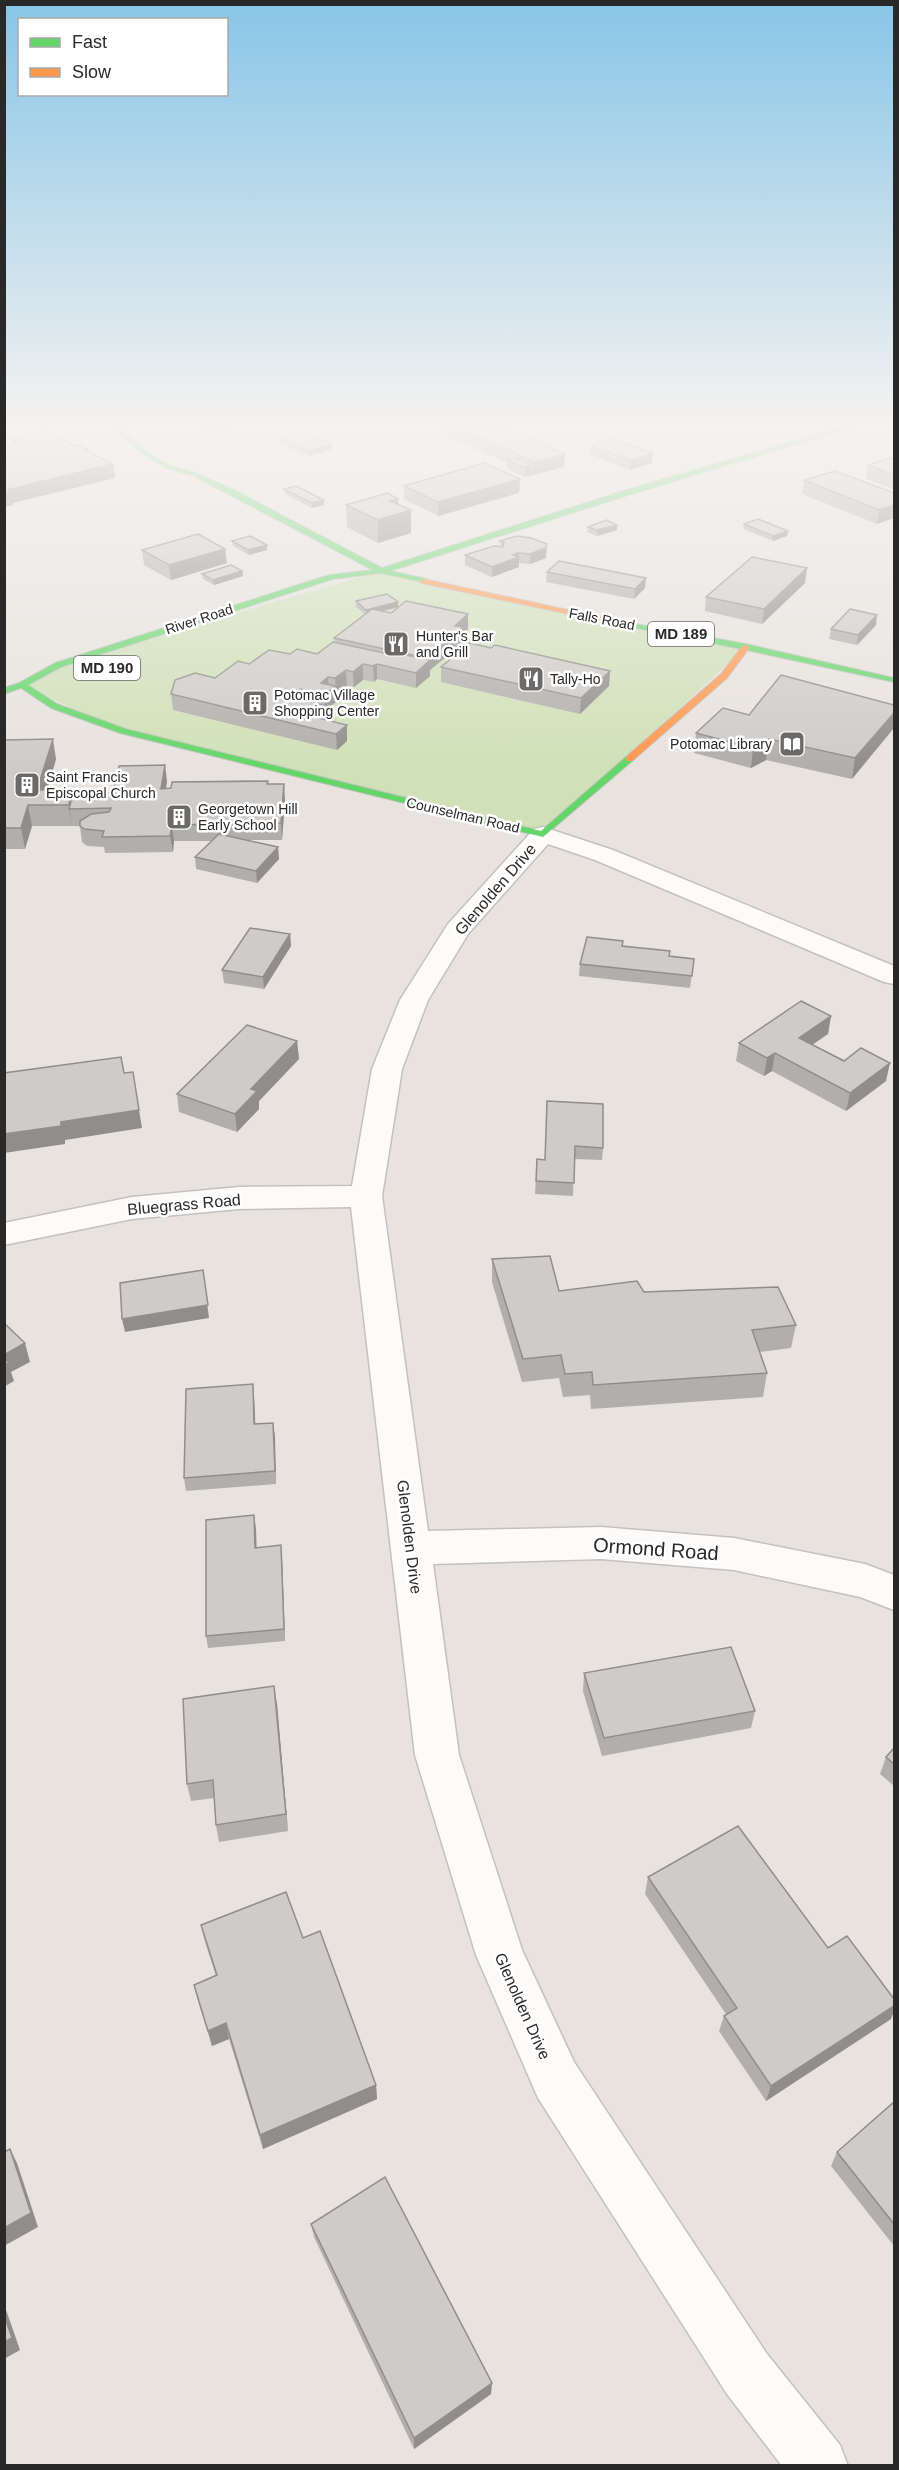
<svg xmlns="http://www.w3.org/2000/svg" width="899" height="2470" font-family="Arial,sans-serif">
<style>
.green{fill:#d0e1b8}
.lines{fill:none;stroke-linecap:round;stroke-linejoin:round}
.street-casing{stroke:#c2c1c0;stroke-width:3}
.fast-casing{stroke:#c2c1c0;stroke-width:2}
.slow-casing{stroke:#c2c1c0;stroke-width:2}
.street{fill:#fcfbfa;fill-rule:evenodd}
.fast{fill:#63d668;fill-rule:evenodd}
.slow{fill:#ff974d;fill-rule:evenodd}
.wall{fill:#b1afac;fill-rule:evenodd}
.shaded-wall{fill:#908e8c}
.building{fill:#cecbc8;stroke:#908e8c;stroke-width:1.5}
.labels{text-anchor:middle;stroke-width:5;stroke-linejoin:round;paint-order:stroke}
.far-street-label{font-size:14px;fill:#292929;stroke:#fff}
.far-poi-label{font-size:14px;fill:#292929;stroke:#fff;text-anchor:start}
.shield{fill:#fff;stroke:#696969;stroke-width:1.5}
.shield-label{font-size:15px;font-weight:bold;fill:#292929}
.street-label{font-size:16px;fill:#292929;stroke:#fff}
.near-street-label{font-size:20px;fill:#292929;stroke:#fff}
</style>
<rect width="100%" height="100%" fill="#e8e3de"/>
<path class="green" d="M381,571L746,647L543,834L123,731L22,685L58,665Z"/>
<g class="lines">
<g class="street-casing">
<path id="street" d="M543,827L613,850L894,966V984L884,982L595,860L548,844L468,934L428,1000L402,1069L382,1196L428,1531L601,1527L734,1538L865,1564L894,1575V1610L860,1597L734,1570L601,1559L433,1564L459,1755L522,1950L574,2062L767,2354L840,2445L848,2466H782L727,2394L538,2098L476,1955L415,1755L351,1207L239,1209L132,1219L4,1245V1223L132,1197L239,1187L352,1186L372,1069L400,1000L448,924L534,829Z"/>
</g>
<g class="fast-casing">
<g id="fast">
<path d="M105,422H112L150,454L173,467L196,473L234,490L382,568L626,490L859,422H870L632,494L390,571L427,579V583L381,573L333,579L61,667L28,685L57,704L126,729L541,831L626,757H632V761L543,837L120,733L51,708L21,688L4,694V688L19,683L55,663L329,575L373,570L228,494L192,475L169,469L146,456Z"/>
<path d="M603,618L746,644L894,678V682L746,650L606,622H603Z"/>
</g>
</g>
<g class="slow-casing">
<g id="slow">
<path d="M424,579L606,618L610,620L606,622L421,583L420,581Z"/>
<path d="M743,645L750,647L727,678L632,761H626V757L721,674Z"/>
</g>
</g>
<use href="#street" class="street"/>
<use href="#fast" class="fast"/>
<use href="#slow" class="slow"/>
</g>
<g class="wall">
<path d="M191,422H243L211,431Z"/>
<path d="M445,422L564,467L524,477L507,469V463L445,435Z"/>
<path d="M11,439L75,446L113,464L115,478L13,503V505L4,507V447L12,445Z"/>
<path d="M279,439L332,444V449L308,456L280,444Z"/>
<path d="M591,446L652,463L630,470L590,455Z"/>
<path d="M894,457V489L866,479L868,465Z"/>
<path d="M520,479L519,493L438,516L404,499V486Z"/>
<path d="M804,480L894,493L877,524L802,494Z"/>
<path d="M284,489L324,505L312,508L285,494Z"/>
<path d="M398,499V504L411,533L378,543L347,527L346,505Z"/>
<path d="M744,524L788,531L787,536L773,541L743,529Z"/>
<path d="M588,527L617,530L597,536L587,532Z"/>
<path d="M232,541L267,550L249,555L233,546Z"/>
<path d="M500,541L546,558L530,564L519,563V567L492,577L465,565V555L500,547Z"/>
<path d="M142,550L227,563L171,580L144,565Z"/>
<path d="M807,568L805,583L762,624L705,611L706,597Z"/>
<path d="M242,571L243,576L214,585L203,579L202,574Z"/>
<path d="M547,572L645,588L634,599L546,582Z"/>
<path d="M356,601L398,602V607L468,614V629L463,633V643L430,670V676L416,688L377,679L374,682L363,680L354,687L347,686L336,694V702L328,708V721L347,741L337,750L173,710L171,694L249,664L290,654H317L335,643L334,638L365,614L356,607ZM397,608L391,613L383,611L392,609Z"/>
<path d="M876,625L857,645L829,639L831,629Z"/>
<path d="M491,648L610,671L609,686L580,714L441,682V667Z"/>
<path d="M894,705L852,779L766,760L751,768L694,753L696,733L749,715Z"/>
<path d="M4,740L56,759L47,790L72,789L73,793H113L167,781L166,789L268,784L285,800L282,840H248L278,847L279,859L257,883L196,869L195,857L212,841H174L173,852L105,853L104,847L87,846L82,842L80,826H32L25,849H4Z"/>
<path d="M290,934L291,946L264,989L224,983L222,970Z"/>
<path d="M623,946L670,956L694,959L690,988L579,976L580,964Z"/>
<path d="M831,1016L828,1034L812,1044L886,1081L846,1111L772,1071L764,1076L736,1061L739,1043Z"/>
<path d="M297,1041L299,1059L259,1101V1109L237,1132L179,1112L177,1094Z"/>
<path d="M547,1101L603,1148L602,1160L574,1159L573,1196L535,1194L537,1159L545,1160Z"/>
<path d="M492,1259L559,1291L644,1292L796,1325L791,1348L759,1352L767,1373L763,1397L591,1409L590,1395L563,1397L559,1378L522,1382L492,1282Z"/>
<path d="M254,1397L255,1424L273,1423L276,1484L186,1491L184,1478Z"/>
<path d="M254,1515L256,1547L282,1558L285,1641L208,1648L206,1636Z"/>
<path d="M584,1673L755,1711L751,1728L602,1756L583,1691Z"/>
<path d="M277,1704L288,1831L219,1842L216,1825L214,1798L191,1801L187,1784Z"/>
<path d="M894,1748V1786L880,1774L886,1757Z"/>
<path d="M648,1877L828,1948L891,2019L766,2101L719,2031L724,2016L726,2014L645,1894Z"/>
<path d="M201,1925L303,1938L376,2085L377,2099L263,2149L229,2039L212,2046L198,2001L194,1985L216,1976L205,1942Z"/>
<path d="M894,2102V2246L831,2166L837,2152Z"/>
<path d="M311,2224L491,2394L414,2449L314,2237Z"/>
</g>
<g class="shaded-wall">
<path d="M210,422H243L211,431Z"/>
<path d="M332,444V449L308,456V451Z"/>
<path d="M653,453L652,463L630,470V460Z"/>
<path d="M565,454L564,467L533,475L534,462Z"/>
<path d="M113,464L115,478L13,503V505L4,507V493L7,490Z"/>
<path d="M532,465V475L524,477L525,467Z"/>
<path d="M520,479L519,493L438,516V502Z"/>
<path d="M398,499V514L411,510V533L378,543V520L390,501Z"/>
<path d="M324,500V505L312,508V503Z"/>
<path d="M894,505V518L877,524L879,510Z"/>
<path d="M617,525V530L597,536V530Z"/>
<path d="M788,531L787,536L773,541V536Z"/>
<path d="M547,544L546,558L530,564V554Z"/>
<path d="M267,545V550L249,555L248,550Z"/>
<path d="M225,549L227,563L171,580L169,565Z"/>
<path d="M518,553L517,558L519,557V567L492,577V567Z"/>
<path d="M807,568L805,583L762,624L764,609Z"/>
<path d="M242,571L243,576L214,585L213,580Z"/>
<path d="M646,578L645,588L634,599L635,589Z"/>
<path d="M398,602V607L367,615L366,610Z"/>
<path d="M468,614V629L463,633V643L430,670V676L416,688V673L427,663V658L455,626Z"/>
<path d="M877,615L876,625L857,645L858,635Z"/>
<path d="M363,664V680L354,687L353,672Z"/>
<path d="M377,664V679L374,682L373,666Z"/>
<path d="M346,670L347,686L336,694L335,678Z"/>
<path d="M610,671L609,686L580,714L581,698Z"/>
<path d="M328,677L329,691L335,686L336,702L328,708V722L314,717L325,708L324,695L321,683Z"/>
<path d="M300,689L301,705L290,697Z"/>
<path d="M894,713V728L852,779L855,758Z"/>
<path d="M347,725V741L337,750L336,734Z"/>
<path d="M53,739L56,759L43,805L37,790Z"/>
<path d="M769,739L766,760L751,768L753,748Z"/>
<path d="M165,765L167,781L163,805L161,789Z"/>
<path d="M284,784L285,800L282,840L281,823Z"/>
<path d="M72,789L76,809H69L72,826L69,805Z"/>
<path d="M28,805L32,826L25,849L21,828Z"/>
<path d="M172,825L174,841L173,852L170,836Z"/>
<path d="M278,847L279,859L257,883L256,871Z"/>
<path d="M290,934L291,946L264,989L263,977Z"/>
<path d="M831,1016L828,1034L796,1056L799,1038Z"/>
<path d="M297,1041L299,1059L259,1101V1109L237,1132L235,1114L251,1089Z"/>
<path d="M775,1053L772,1071L764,1076L767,1058Z"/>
<path d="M890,1063L886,1081L846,1111L850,1093Z"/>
<path d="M139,1110L142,1128L65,1140V1144L4,1153V1134L61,1122Z"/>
<path d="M203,1270L209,1318L125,1332L122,1319Z"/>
<path d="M25,1343L30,1362L11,1372L14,1381L4,1387V1355Z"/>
<path d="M253,1384L254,1397L256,1437L254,1424Z"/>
<path d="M273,1423L275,1436L276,1484L275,1471Z"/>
<path d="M254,1515L256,1528L257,1560L255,1548Z"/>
<path d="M281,1545L282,1558L285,1641L284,1629Z"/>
<path d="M274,1686L277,1704L288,1831L286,1814Z"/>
<path d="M894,2006V2011L891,2019L766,2101L771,2086Z"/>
<path d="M226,2023L229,2039L212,2046L208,2031Z"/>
<path d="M376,2085L377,2099L263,2149L260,2135Z"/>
<path d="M10,2149L17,2163L38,2227L4,2246V2228Z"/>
<path d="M4,2304L20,2350L4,2359Z"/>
<path d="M492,2383L491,2394L414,2449V2438Z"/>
</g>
<g class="building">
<path d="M446,422H493L565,454L534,462Z"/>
<path d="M45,431L75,446L79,445L88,449L85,450L113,464L7,490L11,491L4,493V447L18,444L11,439Z"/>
<path d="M304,432L332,444L308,451L279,439Z"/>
<path d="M613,439L653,453L630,460L591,446Z"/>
<path d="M894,457V475L868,465Z"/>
<path d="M515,458L532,465L525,467L507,460Z"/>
<path d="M484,463L520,479L438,502L404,486Z"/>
<path d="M835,471L894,493V505L879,510L804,480Z"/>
<path d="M296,486L324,500L312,503L284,489Z"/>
<path d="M387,493L398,499L390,501L411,510L378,520L346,505Z"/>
<path d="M758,519L788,531L773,536L744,524Z"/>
<path d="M606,520L617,525L597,530L588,527Z"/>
<path d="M198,534L225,549L169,565L142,550Z"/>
<path d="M250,536L267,545L248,550L232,541Z"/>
<path d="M517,536L531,538L547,544L546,548L530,554L518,553L513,555L519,557L492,567L465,555L494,546L503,547L504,542L500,541Z"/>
<path d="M752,557L807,568L764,609L706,597Z"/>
<path d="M559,561L646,578L635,589L547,572Z"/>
<path d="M231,565L242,571L213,580L202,574Z"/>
<path d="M387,594L398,602L366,610L356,601Z"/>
<path d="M406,601L468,614L455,626L463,627L427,658L334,638L372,609L391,613Z"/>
<path d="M850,609L877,615L858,635L831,629Z"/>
<path d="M333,642L393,655L396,653L430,660L416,673L377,664L373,666L363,664L353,672L346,670L335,678L328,677L321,683L335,686L324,695L300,689L290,697L328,706L314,717L347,725L336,734L171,694L175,680L195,673L215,678L238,661L249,664L269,650L290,654L297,649L317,654Z"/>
<path d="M470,643L491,648L495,645L610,671L581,698L441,667Z"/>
<path d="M781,675L894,705V713L855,758L769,739L753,748L696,733L723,708L749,715Z"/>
<path d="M53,739L37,790L72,789L69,805H28L21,828H4V740Z"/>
<path d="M165,765L161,789L171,788L172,782L268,781L267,784H284L281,823L172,825L170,836L102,837L104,831L84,829L80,826V821L91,814L109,812L111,808L69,809L73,793H113L119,766Z"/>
<path d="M219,834L278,847L256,871L195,857Z"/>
<path d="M250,928L290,934L263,977L222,970Z"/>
<path d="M587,937L623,941L622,946L670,951L669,956L694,959L692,976L580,964Z"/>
<path d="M801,1001L831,1016L799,1038L844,1061L861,1048L890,1063L850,1093L775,1053L767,1058L739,1043Z"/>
<path d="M247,1025L297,1041L251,1089L257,1091L235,1114L177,1094Z"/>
<path d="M121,1057L124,1073L133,1072L139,1110L61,1122V1126L4,1134V1073Z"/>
<path d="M547,1101L603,1104V1148L575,1146L574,1183L536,1181L537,1159L545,1160Z"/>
<path d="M550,1256L559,1291L637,1281L644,1292L778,1287L796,1325L752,1330L767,1373L593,1385L592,1372L565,1374L561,1355L523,1359L492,1259Z"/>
<path d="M203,1270L208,1305L122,1319L120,1283Z"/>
<path d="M4,1323L25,1343L4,1355Z"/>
<path d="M4,1358L9,1363L4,1365Z"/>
<path d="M253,1384L254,1424L273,1423L275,1471L184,1478L186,1389Z"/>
<path d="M254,1515L255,1548L281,1545L284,1629L206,1636V1520Z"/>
<path d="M731,1647L755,1711L604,1738L584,1673Z"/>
<path d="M274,1686L286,1814L216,1825L213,1780L187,1784L183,1699Z"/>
<path d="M894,1748V1764L886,1757Z"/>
<path d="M738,1826L828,1948L847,1936L894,1999V2006L771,2086L724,2016L737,2008L648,1877Z"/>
<path d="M286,1892L303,1938L320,1931L376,2085L260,2135L226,2023L208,2031L194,1985L217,1975L201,1925Z"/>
<path d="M894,2102V2224L837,2152Z"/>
<path d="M10,2149L31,2213L4,2228V2152Z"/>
<path d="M385,2177L492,2383L414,2438L311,2224Z"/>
<path d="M4,2315L12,2338L4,2342Z"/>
</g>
<linearGradient id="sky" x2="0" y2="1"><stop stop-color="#87c5e7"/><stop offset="0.55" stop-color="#f5f2f0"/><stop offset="1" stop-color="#f5f2f0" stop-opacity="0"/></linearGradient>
<rect width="899" height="768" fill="url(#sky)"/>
<defs>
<g id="restaurant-square" transform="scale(1.35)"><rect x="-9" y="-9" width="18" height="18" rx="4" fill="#6c6a68" stroke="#fff"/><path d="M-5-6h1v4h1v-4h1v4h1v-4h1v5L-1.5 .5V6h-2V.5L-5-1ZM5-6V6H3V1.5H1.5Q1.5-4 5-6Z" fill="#fff"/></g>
<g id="building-square" transform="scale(1.35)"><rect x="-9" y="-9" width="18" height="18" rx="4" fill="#6c6a68" stroke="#fff"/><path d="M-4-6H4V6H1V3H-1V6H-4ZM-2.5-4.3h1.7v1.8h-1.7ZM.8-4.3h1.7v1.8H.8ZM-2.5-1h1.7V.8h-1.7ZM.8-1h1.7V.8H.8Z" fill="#fff"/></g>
<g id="library-square" transform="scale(1.35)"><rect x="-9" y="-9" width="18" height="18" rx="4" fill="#6c6a68" stroke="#fff"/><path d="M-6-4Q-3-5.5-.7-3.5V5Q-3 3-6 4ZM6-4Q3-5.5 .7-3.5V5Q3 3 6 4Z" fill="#fff"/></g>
</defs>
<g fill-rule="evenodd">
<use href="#restaurant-square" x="396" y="644"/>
<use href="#restaurant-square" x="531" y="679"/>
<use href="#building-square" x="255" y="703"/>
<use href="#library-square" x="792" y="744"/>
<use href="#building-square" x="27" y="785"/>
<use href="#building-square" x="179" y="817"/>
</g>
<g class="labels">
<g class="far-street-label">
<text transform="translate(199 619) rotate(-18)" y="5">River Road</text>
<text transform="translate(602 619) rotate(11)" y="5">Falls Road</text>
<text transform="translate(463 815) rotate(13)" y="5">Counselman Road</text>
</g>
<g class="far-poi-label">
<text x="416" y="641">Hunter's Bar<tspan x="416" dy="16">and Grill</tspan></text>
<text x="550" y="684">Tally-Ho</text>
<text x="274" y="700">Potomac Village<tspan x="274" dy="16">Shopping Center</tspan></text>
<text x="772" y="749" text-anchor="end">Potomac Library</text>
<text x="46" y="782">Saint Francis<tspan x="46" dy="16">Episcopal Church</tspan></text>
<text x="198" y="814">Georgetown Hill<tspan x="198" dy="16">Early School</tspan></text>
</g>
<g class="shield">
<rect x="648" y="622" width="66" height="24" rx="4.5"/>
<rect x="74" y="656" width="66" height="24" rx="4.5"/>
</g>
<g class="shield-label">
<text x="681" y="639">MD 189</text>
<text x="107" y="673">MD 190</text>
</g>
<g class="street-label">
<text transform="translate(495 889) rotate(-49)" y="6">Glenolden Drive</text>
<text transform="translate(184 1204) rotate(-5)" y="6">Bluegrass Road</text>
<text transform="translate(410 1537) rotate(83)" y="6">Glenolden Drive</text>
<text transform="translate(523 2006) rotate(66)" y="6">Glenolden Drive</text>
</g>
<g class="near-street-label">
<text transform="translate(656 1549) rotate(4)" y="7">Ormond Road</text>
</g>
</g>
<rect width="899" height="2470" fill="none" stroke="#292929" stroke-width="12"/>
<rect x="18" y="18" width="210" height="78" fill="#ffffff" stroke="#a9a9a9" stroke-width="1.5"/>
<rect x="30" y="38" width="30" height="9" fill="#63d668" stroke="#a9a9a9" stroke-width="1.5"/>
<text x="72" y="48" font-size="18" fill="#292929">Fast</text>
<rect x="30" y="68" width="30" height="9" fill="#ff974d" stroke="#a9a9a9" stroke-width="1.5"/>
<text x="72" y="78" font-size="18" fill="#292929">Slow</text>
</svg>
